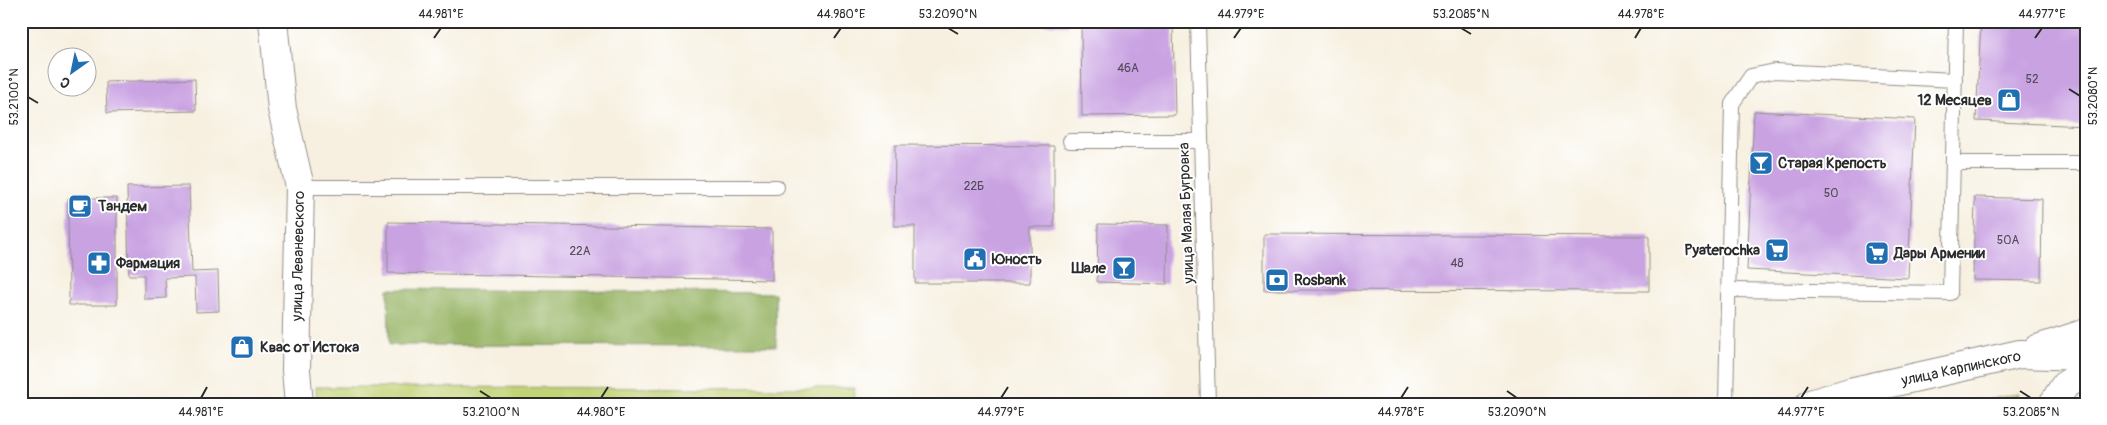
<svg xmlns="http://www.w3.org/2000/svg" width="2107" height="425" font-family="Pangolin,sans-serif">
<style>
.green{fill:#c2d376;stroke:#767f50}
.forest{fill:#99b567;stroke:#627049}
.building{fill:#c9a2e2}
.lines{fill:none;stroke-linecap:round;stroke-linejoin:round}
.service-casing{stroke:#918e86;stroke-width:16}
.minor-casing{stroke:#918e86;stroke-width:30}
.primary-casing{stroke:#918e86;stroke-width:30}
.service{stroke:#fff;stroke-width:14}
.minor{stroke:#fff;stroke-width:28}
.primary{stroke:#fff;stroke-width:28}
.ticks{fill:none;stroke:#2b2b2b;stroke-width:2}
.labels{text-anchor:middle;stroke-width:4;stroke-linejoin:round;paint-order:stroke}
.number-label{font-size:12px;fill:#524959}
.poi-label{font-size:15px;font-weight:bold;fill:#2b2b2b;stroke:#fff;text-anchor:start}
.street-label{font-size:15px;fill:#2b2b2b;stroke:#fff}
.neatline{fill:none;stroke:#2b2b2b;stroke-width:2}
.ticks-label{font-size:12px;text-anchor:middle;fill:#2b2b2b}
</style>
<rect width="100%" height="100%" fill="#fff"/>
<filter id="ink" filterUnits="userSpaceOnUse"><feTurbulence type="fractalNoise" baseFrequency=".02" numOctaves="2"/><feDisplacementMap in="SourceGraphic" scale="10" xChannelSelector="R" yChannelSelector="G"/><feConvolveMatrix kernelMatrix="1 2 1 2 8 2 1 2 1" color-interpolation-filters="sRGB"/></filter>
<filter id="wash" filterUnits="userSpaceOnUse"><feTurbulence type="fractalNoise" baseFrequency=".0096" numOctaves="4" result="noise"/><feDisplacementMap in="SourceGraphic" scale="20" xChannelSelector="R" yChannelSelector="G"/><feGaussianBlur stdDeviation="1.12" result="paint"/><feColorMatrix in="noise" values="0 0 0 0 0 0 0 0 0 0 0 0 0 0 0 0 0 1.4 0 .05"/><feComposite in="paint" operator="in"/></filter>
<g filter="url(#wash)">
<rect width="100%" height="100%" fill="#f7f0e0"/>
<g class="green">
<path d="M316,387L855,388L853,404H317Z"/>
<path d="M2019,393L2016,404H1970Z"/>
</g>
<path class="forest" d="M388,289L775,293L776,346L389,345Z"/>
<g id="blocks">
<g class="building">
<path d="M692,21H1068V25L692,23Z"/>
<path d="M1081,21H1173L1175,115L1082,116Z"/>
<path d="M1981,21H2086V126L1976,121Z"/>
<path d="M195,79L196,111L107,113L106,82Z"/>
<path d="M1754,111L1915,119L1908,278L1747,270Z"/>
<path d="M895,145L1054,146V227H1030V283H915V226H894Z"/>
<path d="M189,186L192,272L218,271L219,311L196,312L195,277L165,278L166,298L144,299V275H129L127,187Z"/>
<path d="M1975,197L2042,199L2041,281L1973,280Z"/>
<path d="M68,198H117V305H69Z"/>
<path d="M388,222L772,229V280L388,273Z"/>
<path d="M1098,224L1168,225L1167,284L1097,282Z"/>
<path d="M1264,234L1649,236V291L1264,290Z"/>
</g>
</g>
</g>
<g filter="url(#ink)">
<use href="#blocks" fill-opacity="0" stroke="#918e86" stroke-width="1"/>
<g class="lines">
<g class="service-casing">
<g id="service">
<path d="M1198,21L1208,404"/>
<path d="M1070,141H1200"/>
<path d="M1953,163H2086"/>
<path d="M300,187H777"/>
<path d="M1729,290L1950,293L1956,21"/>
<path d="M1726,404L1732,104L1751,76L1775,71L1955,80"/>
</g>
</g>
<g class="minor-casing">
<path id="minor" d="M273,21L282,109L300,187L296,370L299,404"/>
</g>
<g class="primary-casing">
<g id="primary">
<path d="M2037,349L2086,333"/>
<path d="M1810,404L1850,392L2020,354L2086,356"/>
<path d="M2053,404L2065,385L2086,373"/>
</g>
</g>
<use href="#service" class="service"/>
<use href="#minor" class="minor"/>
<use href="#primary" class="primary"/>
</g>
</g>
<path class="ticks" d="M948,28L958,34M1461,28L1471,34M434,38L441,28M834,38L841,28M1234,38L1241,28M1635,38L1641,28M2035,38L2042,28M2069,89L2080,96M28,97L38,103M480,391L491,398M1507,391L1517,398M2020,391L2031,398M201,398L207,387M601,398L608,387M1001,398L1008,387M1401,398L1408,387M1801,398L1808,387"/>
<defs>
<g id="shop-square" transform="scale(1.25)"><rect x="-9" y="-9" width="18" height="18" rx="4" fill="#1f6fb2" stroke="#fff"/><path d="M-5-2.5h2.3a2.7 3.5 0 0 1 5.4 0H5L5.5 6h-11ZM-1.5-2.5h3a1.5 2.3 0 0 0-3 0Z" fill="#fff"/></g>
<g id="bar-square" transform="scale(1.25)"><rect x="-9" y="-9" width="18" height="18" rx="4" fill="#1f6fb2" stroke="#fff"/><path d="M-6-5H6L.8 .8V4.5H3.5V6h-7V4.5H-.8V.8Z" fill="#fff"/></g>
<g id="cafe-square" transform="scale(1.25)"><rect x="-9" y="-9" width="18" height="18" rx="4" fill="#1f6fb2" stroke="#fff"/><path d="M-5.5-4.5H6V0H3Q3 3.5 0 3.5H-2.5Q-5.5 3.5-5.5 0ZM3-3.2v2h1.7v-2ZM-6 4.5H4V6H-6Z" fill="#fff"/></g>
<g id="supermarket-square" transform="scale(1.25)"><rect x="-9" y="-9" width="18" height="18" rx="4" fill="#1f6fb2" stroke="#fff"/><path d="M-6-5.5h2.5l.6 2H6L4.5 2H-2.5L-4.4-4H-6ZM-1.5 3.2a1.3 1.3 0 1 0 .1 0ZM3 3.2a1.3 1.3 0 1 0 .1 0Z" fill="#fff"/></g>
<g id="civic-square" transform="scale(1.25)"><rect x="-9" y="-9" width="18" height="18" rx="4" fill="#1f6fb2" stroke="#fff"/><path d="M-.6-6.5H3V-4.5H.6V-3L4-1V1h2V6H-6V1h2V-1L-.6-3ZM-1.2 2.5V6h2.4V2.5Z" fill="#fff"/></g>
<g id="pharmacy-square" transform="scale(1.25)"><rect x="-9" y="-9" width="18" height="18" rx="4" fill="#1f6fb2" stroke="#fff"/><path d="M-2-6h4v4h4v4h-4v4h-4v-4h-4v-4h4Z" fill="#fff"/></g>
<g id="bank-square" transform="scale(1.25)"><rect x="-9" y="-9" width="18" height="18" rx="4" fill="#1f6fb2" stroke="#fff"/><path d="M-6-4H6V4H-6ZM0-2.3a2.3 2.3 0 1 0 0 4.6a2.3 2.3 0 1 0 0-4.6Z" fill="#fff"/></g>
</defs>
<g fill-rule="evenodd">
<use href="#shop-square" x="2009" y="100"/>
<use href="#bar-square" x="1761" y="163"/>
<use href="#cafe-square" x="80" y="206"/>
<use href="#supermarket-square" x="1777" y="250"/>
<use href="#supermarket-square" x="1877" y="253"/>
<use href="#civic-square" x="975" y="259"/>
<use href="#pharmacy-square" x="99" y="263"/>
<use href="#bar-square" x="1124" y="268"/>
<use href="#bank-square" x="1277" y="280"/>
<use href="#shop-square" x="242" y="347"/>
</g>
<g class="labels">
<g class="number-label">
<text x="1128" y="72">46А</text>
<text x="2032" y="83">52</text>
<text x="974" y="190">22Б</text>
<text x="1831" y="197">50</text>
<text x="2008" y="244">50А</text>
<text x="580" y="255">22А</text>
<text x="1457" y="267">48</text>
</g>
<g class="poi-label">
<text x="1992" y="105" text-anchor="end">12 Месяцев</text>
<text x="1778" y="168">Старая Крепость</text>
<text x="98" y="211">Тандем</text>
<text x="1760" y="255" text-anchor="end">Pyaterochka</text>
<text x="1894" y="258">Дары Армении</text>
<text x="992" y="264">Юность</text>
<text x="116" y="268">Фармация</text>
<text x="1106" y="273" text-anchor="end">Шале</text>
<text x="1294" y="285">Rosbank</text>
<text x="260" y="352">Квас от Истока</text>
</g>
<g class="street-label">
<text transform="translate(1186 213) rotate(-92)" y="5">улица Малая Бугровка</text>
<text transform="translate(298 256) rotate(-89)" y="5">улица Леваневского</text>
<text transform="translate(1961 368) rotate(-12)" y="5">улица Карпинского</text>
</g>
</g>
<rect width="2107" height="425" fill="none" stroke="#fff" stroke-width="55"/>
<g transform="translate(72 72) rotate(213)"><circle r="24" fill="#ffffff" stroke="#aaaaaa"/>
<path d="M0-4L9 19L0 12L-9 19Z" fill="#1f6fb2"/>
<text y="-8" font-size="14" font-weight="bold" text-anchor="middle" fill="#2b2b2b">С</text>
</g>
<rect x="28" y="28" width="2052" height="370" class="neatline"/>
<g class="ticks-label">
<text x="441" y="18">44.981°E</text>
<text x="841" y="18">44.980°E</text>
<text x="948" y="18">53.2090°N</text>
<text x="1241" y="18">44.979°E</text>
<text x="1461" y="18">53.2085°N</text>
<text x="1641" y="18">44.978°E</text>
<text x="2042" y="18">44.977°E</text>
<text transform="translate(2093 96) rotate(-90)" y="4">53.2080°N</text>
<text transform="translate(14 97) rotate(-90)" y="4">53.2100°N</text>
<text x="201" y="416">44.981°E</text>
<text x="491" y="416">53.2100°N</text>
<text x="601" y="416">44.980°E</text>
<text x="1001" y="416">44.979°E</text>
<text x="1401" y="416">44.978°E</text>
<text x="1517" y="416">53.2090°N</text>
<text x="1801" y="416">44.977°E</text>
<text x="2031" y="416">53.2085°N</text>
</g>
</svg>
